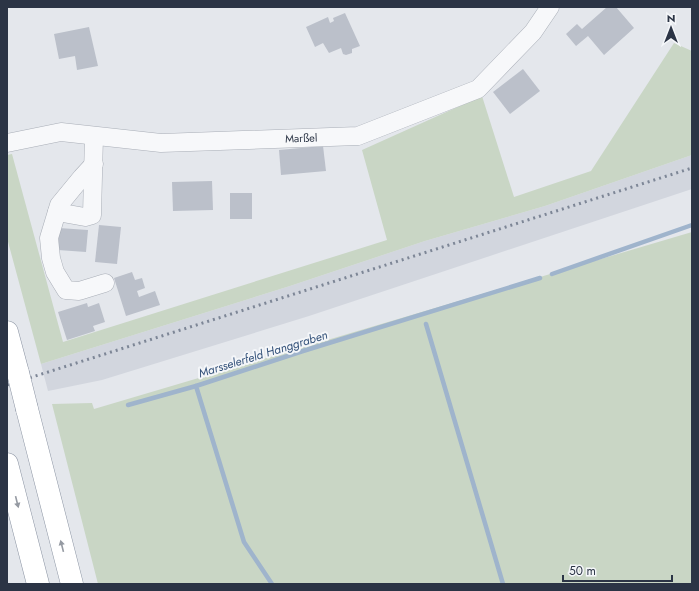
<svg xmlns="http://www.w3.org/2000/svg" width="699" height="591" font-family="Jost,sans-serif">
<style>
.built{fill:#d2d6de}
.green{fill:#c9d6c5}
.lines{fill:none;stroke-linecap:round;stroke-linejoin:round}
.stream{stroke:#9fb4cc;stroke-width:4.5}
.building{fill:#bbc0ca}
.minor-casing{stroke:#a9aeb7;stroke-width:19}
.highway-casing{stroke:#8b94a3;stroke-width:23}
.minor{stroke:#f7f8fa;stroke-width:18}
.highway{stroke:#fff;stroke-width:22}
.rail{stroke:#7d8696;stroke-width:3;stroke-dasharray:2 4;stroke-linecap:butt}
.highway-bridge-casing{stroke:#8b94a3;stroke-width:23;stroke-linecap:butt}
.highway-bridge{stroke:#fff;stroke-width:22}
.oneway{fill:#959aa2}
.labels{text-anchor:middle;stroke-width:4;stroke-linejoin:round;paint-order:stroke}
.street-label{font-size:11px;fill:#2b3445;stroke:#f4f6f9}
.water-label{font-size:12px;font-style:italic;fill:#34527a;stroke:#f4f6f9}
</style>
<rect width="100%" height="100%" fill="#e4e7ec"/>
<path class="built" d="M692,155V189L309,316L102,380L48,391L41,364L290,286L425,241L545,206Z"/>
<g class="green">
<path d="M674,43L692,51V155L545,206L425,241L290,286L41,364L7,238V155L12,154L63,342L387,240L362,150L482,96L514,197L591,171Z"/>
<path d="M692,232V584H98L52,404L92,403L94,409Z"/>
</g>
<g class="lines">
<g class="stream">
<path d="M552,274L692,225"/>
<path d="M426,324L503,584"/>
<path d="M128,405L196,386"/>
<path d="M272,584L244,542L196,386L303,351L540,278"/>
</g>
</g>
<g class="building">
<path d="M607,7H616L634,28L604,55L588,36L576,46L566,34L577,24L582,29Z"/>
<path d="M345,13L360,46L352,49V53L346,55L343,54L341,48L329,53L323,43L315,47L306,27L328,17L330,23L334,21L333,18Z"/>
<path d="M89,27L98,66L77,70L75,56L59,59L54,34Z"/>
<path d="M523,69L540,91L510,114L493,92Z"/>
<path d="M323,146L326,171L281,175L279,150Z"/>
<path d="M212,181L213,210L173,211L172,182Z"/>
<rect x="230" y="193" width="22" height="26"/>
<path d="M99,225L121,227L117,264L95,262Z"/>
<path d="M59,228L88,230L86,252L58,250Z"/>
<path d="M132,272L135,280L142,278L145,288L137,291L139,297L155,291L160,305L126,316L114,278Z"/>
<path d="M87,303L88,307L99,303L105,322L93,326L95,331L67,340L58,312Z"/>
</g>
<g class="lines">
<g class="minor-casing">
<g id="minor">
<path id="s1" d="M7,143L61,132L161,143L358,136L478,89L533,32L550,7"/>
<path d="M94,164L82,177L59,205L49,238L51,258L55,272L66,290L79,291L105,283"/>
<path d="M57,212L85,217L92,215L94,136"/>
</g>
</g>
<g class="highway-casing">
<g id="highway">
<path d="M7,332L18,373"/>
<path d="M27,409L72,584"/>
<path d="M7,464L38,584"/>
</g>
</g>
<use href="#minor" class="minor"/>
<use href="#highway" class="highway"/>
<path class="rail" d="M7,385L692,168"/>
<g class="highway-bridge-casing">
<path id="highway-bridge" d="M18,373L27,409"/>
</g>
<use href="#highway-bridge" class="highway-bridge"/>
</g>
<defs><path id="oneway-solid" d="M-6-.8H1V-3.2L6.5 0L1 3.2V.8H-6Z"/></defs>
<g class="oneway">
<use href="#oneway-solid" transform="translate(17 502) rotate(76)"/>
<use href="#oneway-solid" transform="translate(62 546) rotate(-104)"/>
</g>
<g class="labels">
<g class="street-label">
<text dy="4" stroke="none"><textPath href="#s1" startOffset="296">Marßel</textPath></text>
</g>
<g class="water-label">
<text transform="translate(263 354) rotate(-17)" y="4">Marsselerfeld Hanggraben</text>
</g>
</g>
<rect width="699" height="591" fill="none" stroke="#2b3445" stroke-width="16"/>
<g transform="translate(671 28)" stroke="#f4f6f9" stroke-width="3" paint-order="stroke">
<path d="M0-3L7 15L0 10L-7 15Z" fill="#2b3445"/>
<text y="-6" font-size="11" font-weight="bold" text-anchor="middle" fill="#2b3445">N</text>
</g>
<path d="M563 575v6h109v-6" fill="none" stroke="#2b3445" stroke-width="2"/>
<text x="569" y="575" font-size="12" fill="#2b3445" stroke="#f4f6f9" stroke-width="3" paint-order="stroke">50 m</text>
</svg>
